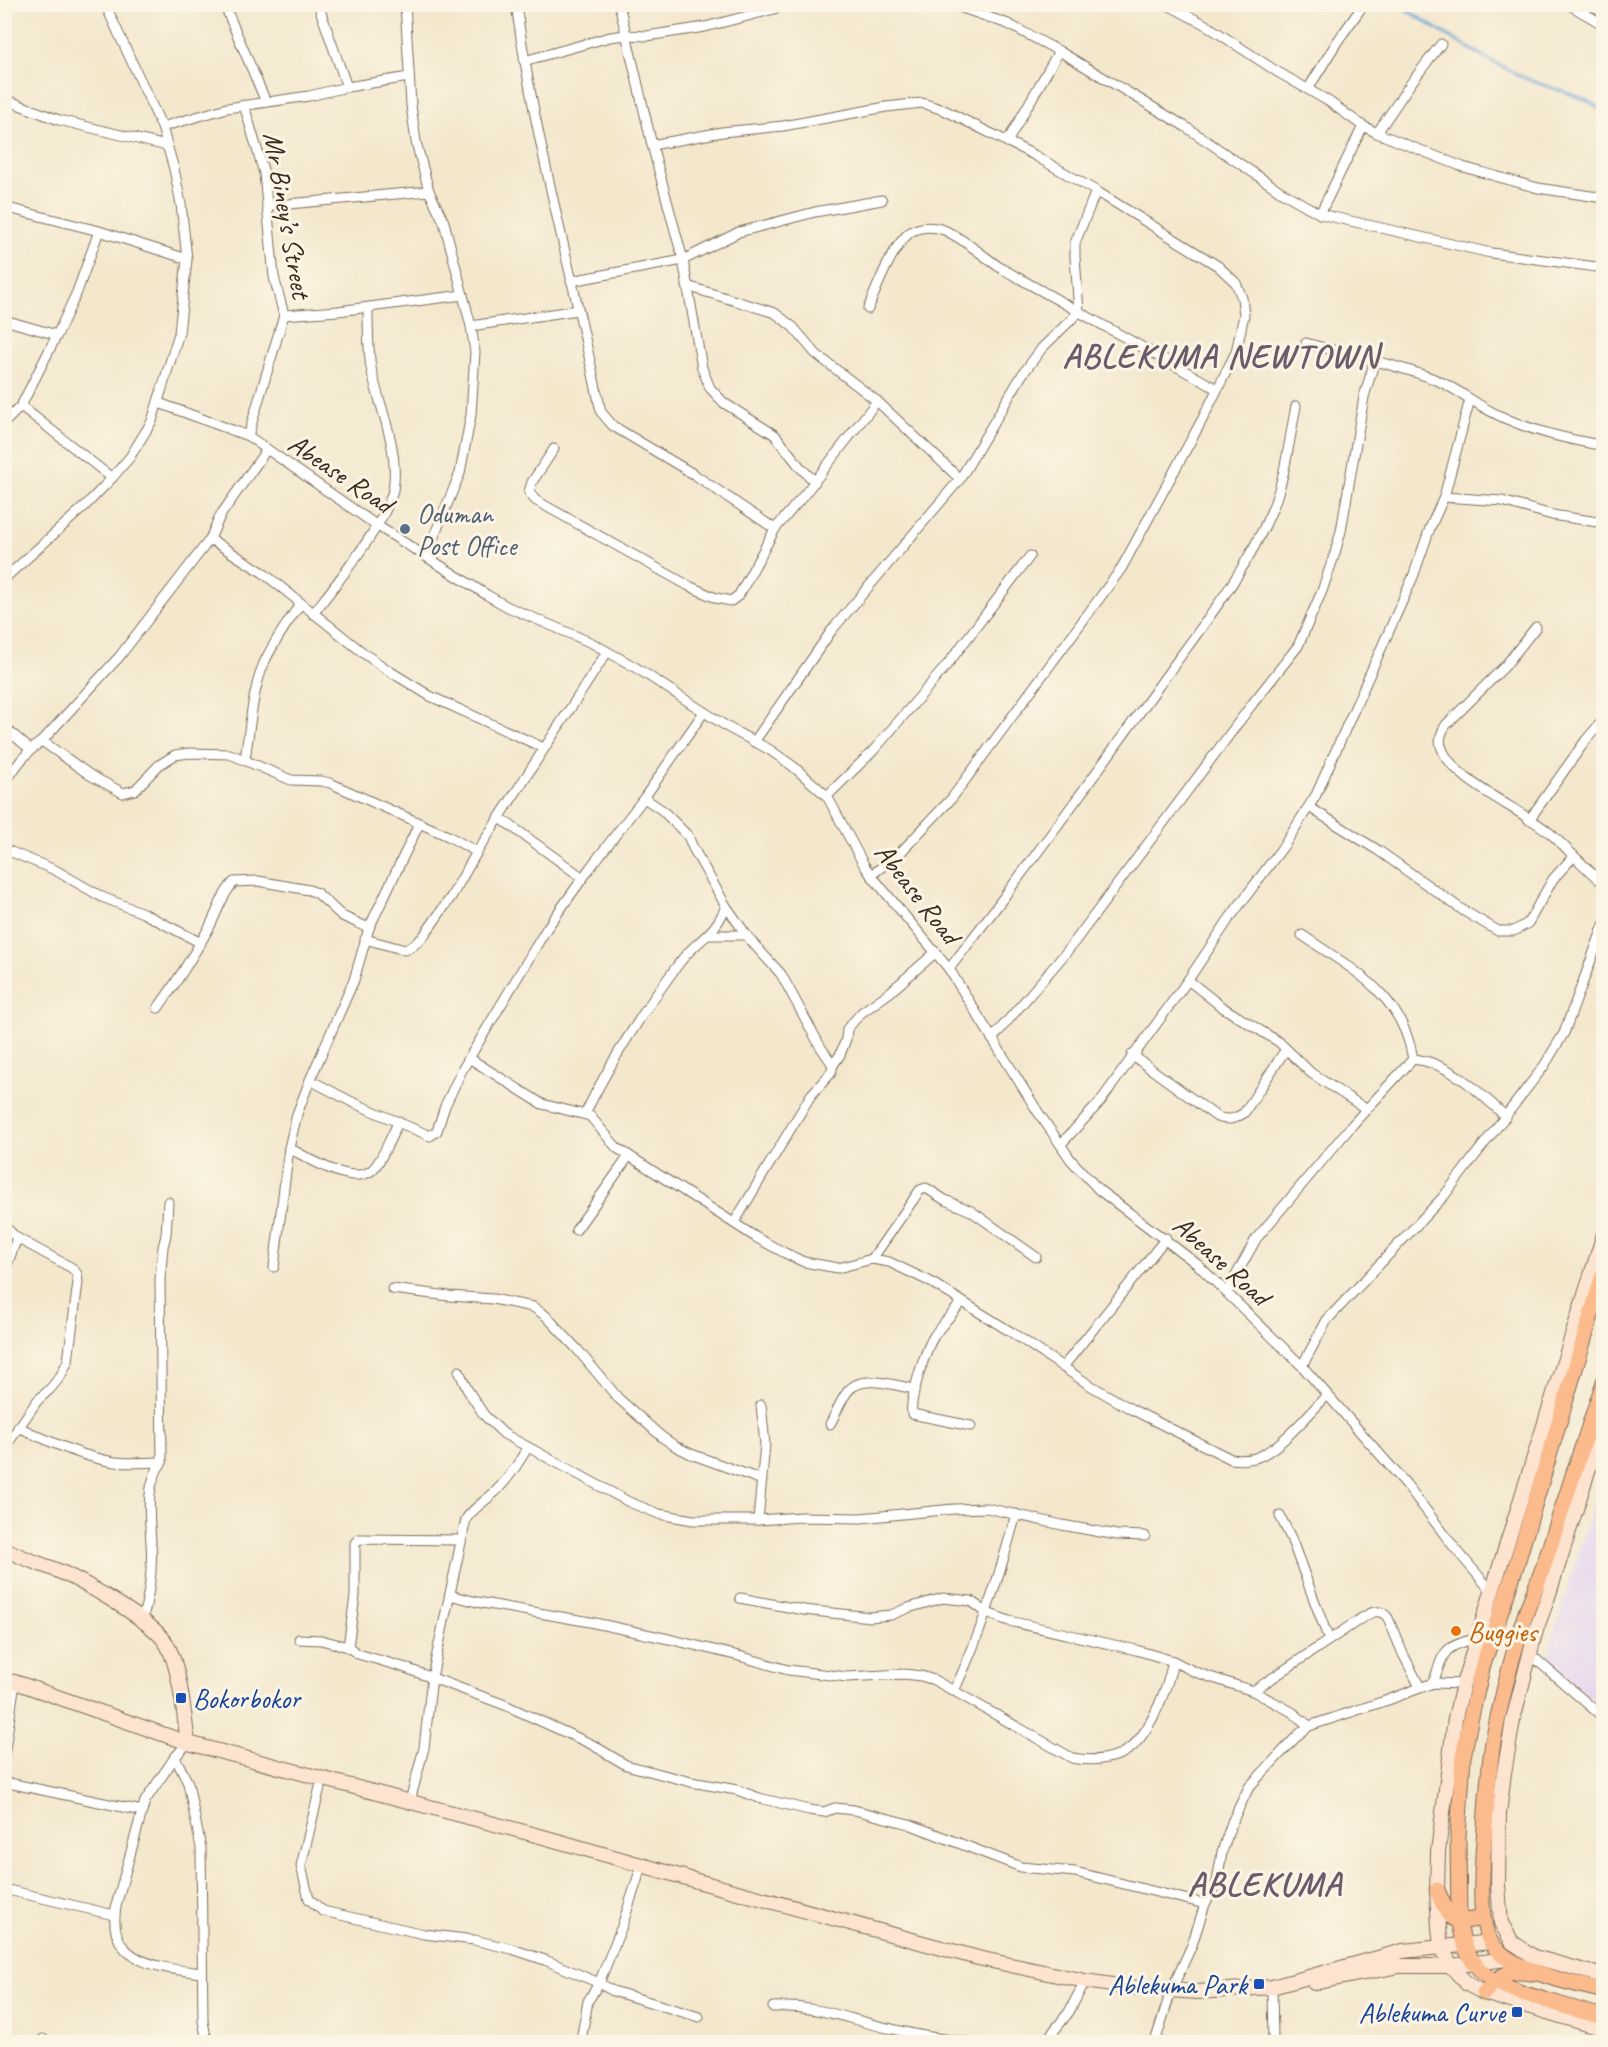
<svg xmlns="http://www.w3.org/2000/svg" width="1608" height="2047" font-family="Caveat,sans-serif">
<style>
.built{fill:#e4d3f1}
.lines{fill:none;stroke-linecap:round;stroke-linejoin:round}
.stream{stroke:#64a0d5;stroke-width:3}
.street-casing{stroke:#7b6c5b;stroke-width:11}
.secondary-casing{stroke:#7b6c5b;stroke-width:16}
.primary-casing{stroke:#7b6c5b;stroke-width:17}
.street{stroke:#fff;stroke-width:9}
.secondary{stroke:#fde4d1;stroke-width:14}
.primary{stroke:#fbbb8d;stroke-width:15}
.service-dot{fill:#5c6f8a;stroke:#fcf5e5;stroke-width:2}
.food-dot{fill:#e8710a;stroke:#fcf5e5;stroke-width:2}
.transit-dot{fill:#1a4fb4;stroke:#fcf5e5;stroke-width:2}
.labels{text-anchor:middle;stroke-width:6;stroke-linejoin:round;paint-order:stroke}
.street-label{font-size:28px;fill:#3b2a1e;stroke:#fcf5e5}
.service-label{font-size:28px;fill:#4e5e75;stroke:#fcf5e5;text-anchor:start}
.food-label{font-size:28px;fill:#c56008;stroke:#fcf5e5;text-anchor:start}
.transit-label{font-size:28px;fill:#164399;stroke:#fcf5e5;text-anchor:end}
.district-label{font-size:34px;font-weight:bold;letter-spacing:1.5px;fill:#6c5b6b;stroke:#fcf5e5}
</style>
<rect width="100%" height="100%" fill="#fcf5e5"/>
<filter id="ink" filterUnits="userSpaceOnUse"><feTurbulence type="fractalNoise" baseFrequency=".0167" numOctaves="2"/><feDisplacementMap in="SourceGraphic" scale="12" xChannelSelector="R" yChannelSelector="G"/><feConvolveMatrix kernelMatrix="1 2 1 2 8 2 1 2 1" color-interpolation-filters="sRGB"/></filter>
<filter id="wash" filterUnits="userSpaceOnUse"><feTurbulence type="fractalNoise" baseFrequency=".008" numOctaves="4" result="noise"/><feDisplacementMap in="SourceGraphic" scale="24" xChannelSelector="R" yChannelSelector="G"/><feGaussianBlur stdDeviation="1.35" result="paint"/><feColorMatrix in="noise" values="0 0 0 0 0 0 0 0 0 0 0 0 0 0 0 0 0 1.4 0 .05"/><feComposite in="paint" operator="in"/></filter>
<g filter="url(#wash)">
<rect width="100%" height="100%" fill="#f3e7cc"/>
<path class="built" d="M1595,1498L1604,1500L1603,1707L1546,1660Z"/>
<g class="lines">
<path class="stream" d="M1398,4C1439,31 1479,56 1523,77C1545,88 1587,95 1604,112"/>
</g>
</g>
<g filter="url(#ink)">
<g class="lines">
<g class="street-casing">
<g id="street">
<path d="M224,4L266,102"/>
<path d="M318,4L347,87"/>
<path d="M405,4L411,105L416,142L429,191L444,222L471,326L475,352L471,415L460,473L426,556"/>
<path d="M516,4C535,142 573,276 601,412L613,426L695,475L775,529"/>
<path d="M619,4L652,145L683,260L702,368L710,388L724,403L775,435L800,467L815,482"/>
<path d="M951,4L1008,24L1059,51L1186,127L1280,191L1320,214L1491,253L1604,268"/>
<path d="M1166,4L1206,25L1276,71L1328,101L1363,126L1377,133L1463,167L1538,188L1604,198"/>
<path d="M1568,4L1604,25"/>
<path d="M524,61L610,37L626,35L647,36L705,27L778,8"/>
<path d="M1308,89L1337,42L1364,4"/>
<path d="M4,99L59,120L167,146"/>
<path d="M244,105L264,173L274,277L284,315L248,436"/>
<path d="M162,127L227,108L309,96L347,87L409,77"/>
<path d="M1377,133L1411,83L1441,44"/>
<path d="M1007,142L1059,51"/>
<path d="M652,145L722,132L783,126L886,107L922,103L944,110L1034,155L1096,191L1218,266L1236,283L1242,298L1244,315L1236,352L1202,420L1121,569L952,798L899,854L871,875"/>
<path d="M267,206L429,191"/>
<path d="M4,207L99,231L187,259"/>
<path d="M1320,214L1363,126"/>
<path d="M571,281L683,260L739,232L815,212L882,200"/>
<path d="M687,286L775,313L793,327L816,354L877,401L960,479"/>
<path d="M868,309C876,289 892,248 908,234C917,226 933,226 944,230C964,239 981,254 999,267L1217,389"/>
<path d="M284,315L338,311L463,295"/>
<path d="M4,320L57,335"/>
<path d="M471,326L578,310"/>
<path d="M1306,343C1349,355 1392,363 1434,379C1457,388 1476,405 1498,415C1531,431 1567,439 1604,446"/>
<path d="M159,403L248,436L376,525L487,595L508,607L592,643L635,667L729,728L770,750L794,767L827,796L864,865L871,875L949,969L1038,1112L1071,1160L1099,1190L1197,1264L1302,1366L1406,1484L1454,1547L1493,1593"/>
<path d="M21,406L112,478"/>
<path d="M4,423L21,406L57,335L77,292L99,231"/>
<path d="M554,449L532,482L529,492L535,500L689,586L716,598L731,601L739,595L775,529L804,495L877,401"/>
<path d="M1444,497L1502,501L1552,515L1604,523"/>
<path d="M210,539L262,572L366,655L391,672L430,696L544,748"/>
<path d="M4,579L85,506L112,478L130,457L152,421L179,333L187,259L181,204L174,169L162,127L105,4"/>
<path d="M313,614C335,585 386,523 393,490C400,448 379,407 371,368C368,348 368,328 368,308"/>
<path d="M1536,627L1505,666L1446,725C1442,731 1439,739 1441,746C1451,781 1524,810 1551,834C1569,850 1585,868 1604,884"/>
<path d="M4,727L30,749"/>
<path d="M42,741L90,775L123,793L135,790L159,765L175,755L189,753L230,754L291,780L321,781L330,783L448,836L477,852"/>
<path d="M754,742L832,630L960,479L1022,375L1042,348L1079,312L1075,257V243L1096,191"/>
<path d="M245,759C250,728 252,692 264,663C274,641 288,622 301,603"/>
<path d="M4,785C15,767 25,753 42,741L119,657L210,539L220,516L267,449"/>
<path d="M827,796L873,751L947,665L1030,556"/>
<path d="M644,798L662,810L688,836L693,848L726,906L750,940L781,974L820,1046L833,1065L840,1055L846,1039L847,1029L861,1013L889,993L936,952"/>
<path d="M1309,807L1379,851L1464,911L1498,931H1514L1528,923L1553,879L1573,857"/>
<path d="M500,818L583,878"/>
<path d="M1529,820L1586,740L1604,719"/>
<path d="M4,849L55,870L102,897L143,913L201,943"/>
<path d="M708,935H746"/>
<path d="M1302,935C1353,970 1402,993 1413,1059"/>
<path d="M365,939L405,950L414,945L423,937L451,897L477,852L607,652"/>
<path d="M949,969C1021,876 1090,782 1158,687C1198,631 1244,576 1271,512C1285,480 1289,441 1296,406"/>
<path d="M1188,980L1222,1007L1279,1042L1311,1073L1366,1109"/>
<path d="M158,1008C177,982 193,956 209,928C217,913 222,894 234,882L258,881L309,890L317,893L342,916L369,928"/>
<path d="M992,1039L1069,949L1253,703L1298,646L1322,591L1335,553L1341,531L1364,397L1375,360"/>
<path d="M1132,1055L1217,1117C1229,1121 1234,1119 1244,1113L1286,1049"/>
<path d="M469,1058L542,1104L590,1116L617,1148L757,1238L785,1253L804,1262L838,1268L872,1259L889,1262L929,1281L1011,1332L1088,1384L1131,1409L1231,1459C1239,1460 1247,1460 1255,1458C1278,1451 1310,1413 1327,1395"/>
<path d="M310,1080L352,1102L430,1136L437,1131L445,1106L462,1070L547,928L590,868L644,798L704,712"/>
<path d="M585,1114C611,1060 644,1010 680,962C697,939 714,937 726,906"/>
<path d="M1061,1144L1100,1102L1188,980L1229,919L1285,844L1316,795L1413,577L1430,528L1444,497L1470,399"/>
<path d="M289,1148C309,1158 357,1190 375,1167C385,1154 391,1136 399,1121"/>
<path d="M734,1223L811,1095L831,1073L833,1065"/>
<path d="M4,1226L17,1238L4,1273"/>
<path d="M576,1230L629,1156"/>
<path d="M872,1259L920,1190L926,1188L945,1200L971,1211L1036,1257"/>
<path d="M274,1267L289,1148L297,1114L310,1080L354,980L369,928L419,824"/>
<path d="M392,1289L449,1296L493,1299L533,1307L546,1316L577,1349L618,1398L662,1437L675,1446L691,1454L762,1480"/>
<path d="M1227,1292L1256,1239L1353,1124L1413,1059C1450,1062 1480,1093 1506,1117"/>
<path d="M962,1302C953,1313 942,1324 934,1336C926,1349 909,1399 912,1414L917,1415L971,1426"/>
<path d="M1302,1366L1327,1320L1444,1196L1544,1066L1564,1033L1604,925"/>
<path d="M1063,1367L1166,1238"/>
<path d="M459,1371L467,1389L484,1415L504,1434L629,1502L659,1514L693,1520H758L801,1517L861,1518L954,1509L987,1508L1062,1525L1117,1535L1145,1536"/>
<path d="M830,1424C836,1414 840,1401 848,1391C862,1373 896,1386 915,1389"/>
<path d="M18,1427C49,1441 81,1457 115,1462C130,1464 147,1462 162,1462"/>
<path d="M4,1449L37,1401L50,1389L60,1377L68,1361L78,1282L77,1274L72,1268L17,1238"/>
<path d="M1280,1516L1291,1538L1329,1640"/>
<path d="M758,1520L765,1444L761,1405"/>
<path d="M450,1595L477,1602L590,1622L669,1639L739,1656L788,1670L847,1677L904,1674L921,1676L934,1680L954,1691L1072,1758C1091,1762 1119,1760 1134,1745C1153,1726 1168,1686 1173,1661"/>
<path d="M740,1598L804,1610L870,1617L891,1615L908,1608L943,1598L971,1601L987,1613L1009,1621L1136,1650L1173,1661L1195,1672L1253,1691L1292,1712L1309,1726"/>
<path d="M142,1621C149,1596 153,1569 151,1543C150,1516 144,1486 162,1462L160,1280L163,1247L166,1235L168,1202"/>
<path d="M299,1639L321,1640L348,1647L358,1654L403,1667L505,1705L591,1744L626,1765L691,1782L737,1790L759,1798L809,1810L824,1812L835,1808L854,1810L909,1824L1021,1867L1075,1872L1205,1904"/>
<path d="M348,1647L355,1596V1543L359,1539L461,1540"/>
<path d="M1531,1655L1604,1718"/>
<path d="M1433,1683C1445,1650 1442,1647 1478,1638"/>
<path d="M954,1691C981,1634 1000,1575 1016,1514"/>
<path d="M1253,1691L1356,1622C1366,1615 1379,1605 1388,1618L1403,1654L1420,1687"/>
<path d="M188,1743L175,1757L188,1783L201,1848L203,2021L207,2042"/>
<path d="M4,1755L15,1682"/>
<path d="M175,1757L145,1801L117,1902C103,1963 157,1967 202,1973"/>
<path d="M322,1779L301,1866L309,1899L323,1911L424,1934L474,1940L512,1949L545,1960L599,1983L613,1991L699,2017"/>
<path d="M4,1782L142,1811"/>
<path d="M410,1801L424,1748L432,1677L466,1519C474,1507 487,1500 497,1490C510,1477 519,1462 528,1447"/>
<path d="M4,1889L114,1915"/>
<path d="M1272,1987L1273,2042"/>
<path d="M773,2007C820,2005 849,2020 892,2029C916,2035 941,2039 966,2042"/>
<path d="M43,2039L46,2042"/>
<path d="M582,2042L581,2040L588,2001L599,1983L622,1926L642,1865"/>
<path d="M1045,2042L1069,2012L1085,1981"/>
<path d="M1155,2042L1171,1991L1192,1945L1205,1904L1217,1882L1222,1852L1232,1822L1249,1787L1298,1735L1309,1726L1388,1700L1433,1683L1463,1684"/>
</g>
</g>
<g class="secondary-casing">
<g id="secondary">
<path d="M1604,1234L1463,1684L1455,1718L1438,1852L1437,1890L1439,1928L1441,1946L1451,1966L1467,1984L1484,1993L1604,2029"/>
<path d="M1604,1421L1547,1600L1536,1630L1513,1720L1504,1773L1499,1814L1498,1885L1501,1923L1512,1942L1534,1957L1604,1976"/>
<path d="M4,1548C20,1558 39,1563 56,1570C81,1580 148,1619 164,1640C180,1662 184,1716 188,1743"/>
<path d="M4,1681L15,1682L188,1743L547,1838L697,1881L978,1958L1085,1981L1126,1987L1197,1992L1272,1987L1403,1951L1491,1942"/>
<path d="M1314,1983L1399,1966H1451L1507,1959"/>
</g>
</g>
<g class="primary-casing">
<g id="primary">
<path d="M1604,1272L1516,1566L1482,1668L1470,1721L1463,1757L1458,1837L1459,1922C1466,1975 1498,1987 1545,2000C1564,2006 1584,2012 1604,2017"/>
<path d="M1604,1382C1583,1444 1563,1506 1543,1568C1536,1588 1527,1607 1521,1628C1510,1665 1500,1704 1493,1742C1487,1780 1486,1817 1483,1855C1482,1879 1478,1925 1492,1944C1514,1973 1570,1982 1604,1991"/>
<path d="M1437,1890C1450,1920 1449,1925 1483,1918"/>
<path d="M1484,1993C1499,1976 1507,1969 1531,1973"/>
</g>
</g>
<use href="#street" class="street"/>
<use href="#secondary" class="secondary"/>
<use href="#primary" class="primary"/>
</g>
</g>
<circle class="service-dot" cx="405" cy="529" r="6"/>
<circle class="food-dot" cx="1456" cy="1631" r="6"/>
<g class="transit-dot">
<rect x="175" y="1692" width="12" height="12" rx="3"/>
<rect x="1253" y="1978" width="12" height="12" rx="3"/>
<rect x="1511" y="2006" width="12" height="12" rx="3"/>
</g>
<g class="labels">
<g class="street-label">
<text transform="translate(288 215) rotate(80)" y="10">Mr Biney’s Street</text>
<text transform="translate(341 473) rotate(34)" y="10">Abease Road</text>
<text transform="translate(918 893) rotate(52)" y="10">Abease Road</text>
<text transform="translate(1222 1260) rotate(42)" y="10">Abease Road</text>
</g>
<g class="service-label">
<text x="417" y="523">Oduman<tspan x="417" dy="32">Post Office</tspan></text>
</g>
<g class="food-label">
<text x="1468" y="1641">Buggies</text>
</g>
<g class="transit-label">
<text x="193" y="1708" text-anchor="start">Bokorbokor</text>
<text x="1247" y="1994">Ablekuma Park</text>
<text x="1505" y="2022">Ablekuma Curve</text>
</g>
<g class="district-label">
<text x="1221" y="367">ABLEKUMA NEWTOWN</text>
<text x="1265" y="1895">ABLEKUMA</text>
</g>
</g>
<rect width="1608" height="2047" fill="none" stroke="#fcf5e5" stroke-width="24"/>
</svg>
